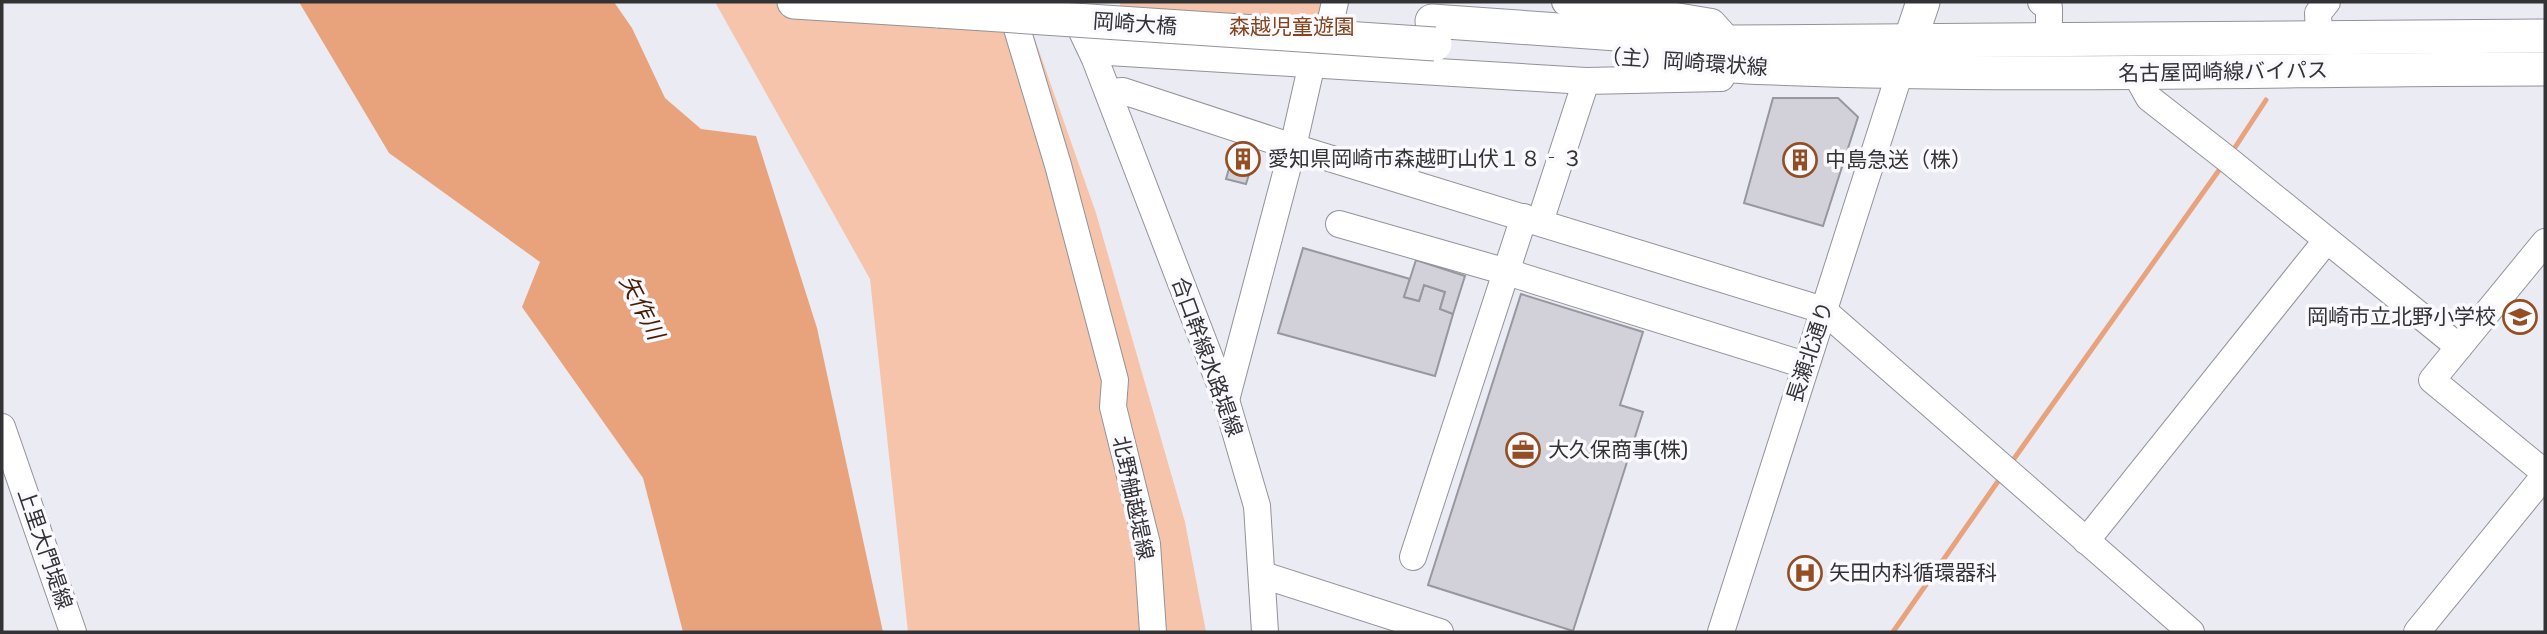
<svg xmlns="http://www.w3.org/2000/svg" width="2547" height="634" font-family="Rubik,'Noto Sans JP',sans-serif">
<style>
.green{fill:#f5c4aa}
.water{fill:#e8a37d}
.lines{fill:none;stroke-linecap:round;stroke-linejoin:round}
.stream{stroke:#e8a37d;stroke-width:5}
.building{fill:#d2d1da;stroke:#97979e;stroke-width:2}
.minor-casing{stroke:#92929a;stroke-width:28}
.major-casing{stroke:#92929a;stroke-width:35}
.minor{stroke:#fff;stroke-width:26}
.major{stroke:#fff;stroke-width:33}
.major-bridge-casing{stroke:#92929a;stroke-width:35;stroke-linecap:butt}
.major-bridge{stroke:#fff;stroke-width:33}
.labels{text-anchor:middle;stroke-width:7;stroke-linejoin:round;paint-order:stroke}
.street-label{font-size:21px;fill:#333336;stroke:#f9f9fe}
.park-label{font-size:21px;fill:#83441c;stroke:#f9f9fe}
.poi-label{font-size:21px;fill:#333336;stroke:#f9f9fe;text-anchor:start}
.water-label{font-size:23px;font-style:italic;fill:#481d01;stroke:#f9f9fe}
</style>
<rect width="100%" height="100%" fill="#ebebf4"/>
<g class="green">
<path d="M715,2H794L1025,11L1096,213L1185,522L1206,632H908L870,279Z"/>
<path d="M1120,2H1323L1314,54L1120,39Z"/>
</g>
<path class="water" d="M299,2H614L632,28L665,98L701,129L756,136L817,328L883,632H683L643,478L522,307L540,262L389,153Z"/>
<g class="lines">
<g class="stream">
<path d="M2232,152L2266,100"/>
<path d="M2011,463L2222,166"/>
<path d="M1893,632L2001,477"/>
</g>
</g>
<g class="building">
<path d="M1773,98H1838L1858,117L1823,226L1744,203Z"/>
<path d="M1239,133L1260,139L1246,184L1226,179Z"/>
<path d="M1303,248L1410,279L1404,297L1419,301L1424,285L1445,292L1440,309L1453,314L1435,376L1278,333Z"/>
<path d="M1416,260L1465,276L1453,314L1440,309L1445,292L1424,285L1419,301L1404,297Z"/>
<path d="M1521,294L1643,332L1620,405L1643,412L1573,631L1428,585Z"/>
</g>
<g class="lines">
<g class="minor-casing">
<g id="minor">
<path d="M1009,2L1058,165L1115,380L1113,407L1147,544L1153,632"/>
<path d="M1068,2L1095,59L1226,400L1257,506L1265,632"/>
<path d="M1565,2L1608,5L1712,22L1730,42"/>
<path d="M2041,2L2049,8V39"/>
<path d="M2319,36L2318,13L2327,2"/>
<path d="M1092,51L1586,81L1721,78"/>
<path d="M1323,55L1335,2"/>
<path d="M2135,73L2149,98L2227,159L2459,347"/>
<path d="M1108,92L1123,91L1293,147L1823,310L2191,632"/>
<path d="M1540,222L1586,81"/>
<path d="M1339,224L1507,272L1805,365"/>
<path d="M2545,242L2432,380L2545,473"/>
<path d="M1226,400L1293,147L1312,63"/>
<path d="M2,427L73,632"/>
<path d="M2086,541L2326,241"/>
<path d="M1413,557L1524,217"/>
<path d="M1263,575L1440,632"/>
<path d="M1721,632L1900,72"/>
<path d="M2417,632L2545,475"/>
</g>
</g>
<g class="major-casing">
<g id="major">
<path d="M794,2L939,11"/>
<path d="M1432,21L1730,42L2545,36"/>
<path d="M1631,58C1679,61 1726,67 1774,68C2031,78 2288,69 2545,69"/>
<path d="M1904,59L1923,2"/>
</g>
</g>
<use href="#minor" class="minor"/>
<use href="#major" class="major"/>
<g class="major-bridge-casing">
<path id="major-bridge" d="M939,11L1435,44"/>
</g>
<use href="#major-bridge" class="major-bridge"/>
</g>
<defs>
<g id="building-ring" transform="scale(1.75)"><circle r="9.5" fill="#f9f9fe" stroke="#934e23" stroke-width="1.5"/><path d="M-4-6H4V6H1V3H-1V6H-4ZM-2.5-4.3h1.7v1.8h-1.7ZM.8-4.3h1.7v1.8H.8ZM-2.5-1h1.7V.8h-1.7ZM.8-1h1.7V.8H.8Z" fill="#934e23"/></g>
<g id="school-ring" transform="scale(1.75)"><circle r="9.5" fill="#f9f9fe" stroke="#934e23" stroke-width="1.5"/><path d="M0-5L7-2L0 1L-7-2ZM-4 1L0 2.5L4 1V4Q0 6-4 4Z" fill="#934e23"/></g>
<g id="office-ring" transform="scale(1.75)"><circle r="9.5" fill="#f9f9fe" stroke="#934e23" stroke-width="1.5"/><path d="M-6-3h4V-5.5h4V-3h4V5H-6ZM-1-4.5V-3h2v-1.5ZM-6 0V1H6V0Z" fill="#934e23"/></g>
<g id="hospital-ring" transform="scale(1.75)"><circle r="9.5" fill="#f9f9fe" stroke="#934e23" stroke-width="1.5"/><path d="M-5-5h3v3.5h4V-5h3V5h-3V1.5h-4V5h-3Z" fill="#934e23"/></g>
</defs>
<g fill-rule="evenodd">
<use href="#building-ring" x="1243" y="159"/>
<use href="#building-ring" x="1800" y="160"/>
<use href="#school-ring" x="2520" y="317"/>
<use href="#office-ring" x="1523" y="450"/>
<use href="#hospital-ring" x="1805" y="573"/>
</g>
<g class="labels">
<g class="street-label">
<text transform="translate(1135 24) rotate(4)" y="7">岡崎大橋</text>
<text transform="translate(1684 62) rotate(4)" y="7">（主）岡崎環状線</text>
<text transform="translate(2223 72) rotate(-1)" y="7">名古屋岡崎線バイパス</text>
<text transform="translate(1810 352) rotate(-72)" y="7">長瀬北通り</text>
<text transform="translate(1207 357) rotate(70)" y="7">合口幹線水路堤線</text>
<text transform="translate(1133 498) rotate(78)" y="7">北野舳越堤線</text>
<text transform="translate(45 549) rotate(71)" y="7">上里大門堤線</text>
</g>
<g class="park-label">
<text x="1292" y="34">森越児童遊園</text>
</g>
<g class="poi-label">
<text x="1268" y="166">愛知県岡崎市森越町山伏１８‐３</text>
<text x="1825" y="167">中島急送（株）</text>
<text x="2496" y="324" text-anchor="end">岡崎市立北野小学校</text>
<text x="1548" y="457">大久保商事(株)</text>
<text x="1829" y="580">矢田内科循環器科</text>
</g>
<g class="water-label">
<text transform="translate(642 307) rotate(63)" y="8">矢作川</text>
</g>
</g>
<rect width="2547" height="634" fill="none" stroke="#333336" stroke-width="7"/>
</svg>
